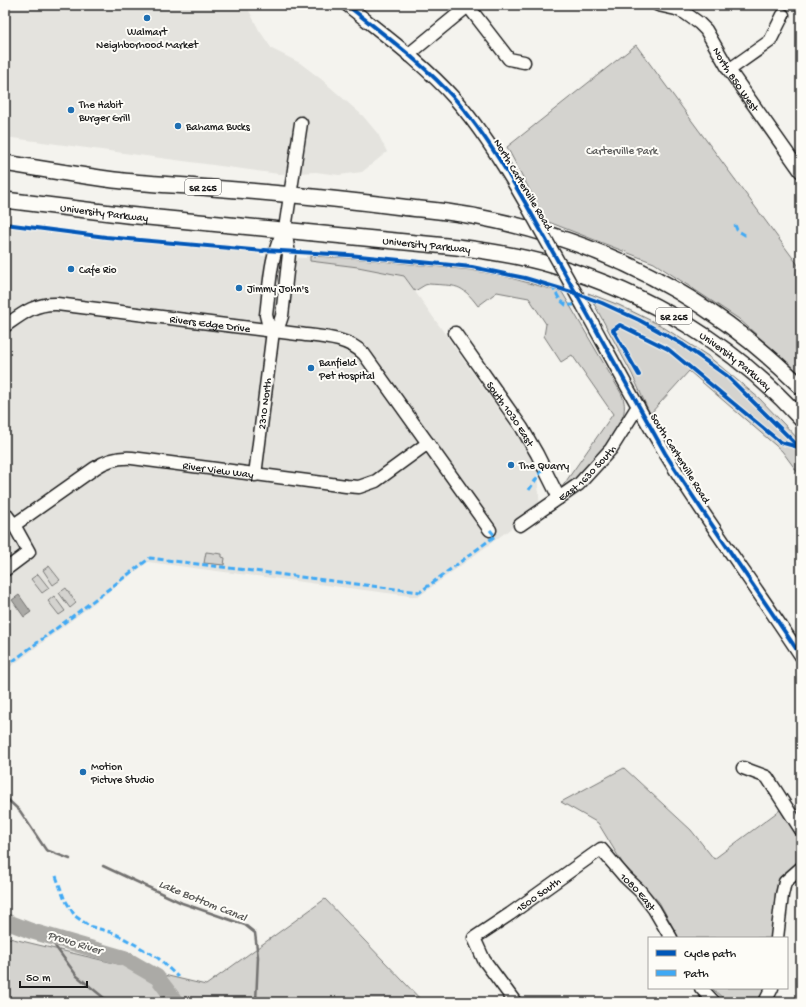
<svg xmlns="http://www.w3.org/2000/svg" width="806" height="1007" font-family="'Gochi Hand',sans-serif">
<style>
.built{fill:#e4e3de}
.green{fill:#d4d3cf;stroke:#787876}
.water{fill:#abaaa6;stroke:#72716f}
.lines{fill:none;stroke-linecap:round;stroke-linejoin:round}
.stream{stroke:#72716f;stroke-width:2.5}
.river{stroke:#abaaa6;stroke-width:16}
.minor-casing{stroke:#1c1c1c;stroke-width:15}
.major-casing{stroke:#1c1c1c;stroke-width:18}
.minor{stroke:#fdfcf7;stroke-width:12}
.major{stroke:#fdfcf7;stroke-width:15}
.minor-bridge-casing{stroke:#1c1c1c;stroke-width:15;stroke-linecap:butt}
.minor-bridge{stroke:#fdfcf7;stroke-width:12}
.quiet{stroke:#3fa9f5;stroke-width:3;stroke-dasharray:6 3;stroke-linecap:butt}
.cycleway-casing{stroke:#fdfcf7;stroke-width:6}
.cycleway{stroke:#0057b8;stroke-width:4}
.poi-dot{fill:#1f6fb2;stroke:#fdfcf7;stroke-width:1.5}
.labels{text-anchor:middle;stroke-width:4;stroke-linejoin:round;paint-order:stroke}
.shield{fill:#fdfcf7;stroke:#605f5e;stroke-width:1}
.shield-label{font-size:10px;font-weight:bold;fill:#1c1c1c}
.poi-label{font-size:11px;fill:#1c1c1c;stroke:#fdfcf7;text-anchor:start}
.street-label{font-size:11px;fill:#1c1c1c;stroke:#fdfcf7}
.park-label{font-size:11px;fill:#5c5c5b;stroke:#fdfcf7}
.water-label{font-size:12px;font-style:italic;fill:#5c5c5a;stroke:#fdfcf7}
</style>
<rect width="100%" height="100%" fill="#f4f3ee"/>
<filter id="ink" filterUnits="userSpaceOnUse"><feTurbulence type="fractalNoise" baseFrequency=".025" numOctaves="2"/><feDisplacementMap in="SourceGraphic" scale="8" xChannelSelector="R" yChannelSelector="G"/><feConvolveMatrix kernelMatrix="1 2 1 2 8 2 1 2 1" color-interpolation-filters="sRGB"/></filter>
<g filter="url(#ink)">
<g class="built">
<path d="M7,5H246L259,30L272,49L300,63L321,79L363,116L378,134L387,152L362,172L339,175L316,172L279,174L5,137V7Z"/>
<path d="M5,226L103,239L255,252L262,256L306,258V256H310V261L358,267L404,276L536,462L540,507L418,597L148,562L5,671Z"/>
</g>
<g class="green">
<path d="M636,45L801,269V375L739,319L654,263L546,221L507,147Z"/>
<path d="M310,256L350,258L471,270L503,276L562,292L621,393C624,399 625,405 624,412C621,427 601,457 590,468C583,475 573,481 565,487H562L613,414L572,355L561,362L544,336L546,324L529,298L497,292L478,306C461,283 456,286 429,284L425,285L415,291L404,276L358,267L310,261Z"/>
<path d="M588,293L619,305L660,325L708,356L760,399L801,442V477L782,451L689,371L650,414L632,374Z"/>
<path d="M206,552L222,554V557L225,558L224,565L204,563Z"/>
<path d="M49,566L60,580L53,585L43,570Z"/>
<path d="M38,574L49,588L42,593L31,579Z"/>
<path d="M66,588L76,603L70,608L59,593Z"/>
<path d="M54,596L65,611L59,615L48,601Z"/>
<path d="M624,768L691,830L714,859L780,810L801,842V863L787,874L774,938H679L659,902L623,864L598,823L561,802Z"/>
<path d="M325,899L423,1002H5V937L206,985Z"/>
<path d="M712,988H767L755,1002H727Z"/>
</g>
<path class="water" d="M19,595L31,612L24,617L12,600Z"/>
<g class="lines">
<g class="stream">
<path d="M5,797L20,811L46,850L70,859"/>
<path d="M103,866L182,903L245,925L255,933L258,957L256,1002"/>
<path d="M45,935L55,946L77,976L109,1002"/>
</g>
<path class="river" d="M5,921L31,931L124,958L157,977L176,1002"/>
<g class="minor-casing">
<g id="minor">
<path d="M347,5C384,35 423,63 455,99C483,131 505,167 526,204"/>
<path id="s1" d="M658,5L676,9L685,13L699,23L706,30L729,70L801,172"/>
<path d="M468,6L509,59L524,62"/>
<path d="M408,55L469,5"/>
<path d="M729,70L770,41L783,15"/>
<path d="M583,306C616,366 648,428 685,485C723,543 763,598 801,656"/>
<path id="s2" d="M5,326C22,314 35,303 57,304L298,334C321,337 347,337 364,354L490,530"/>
<path d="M273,331L279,325L282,316L289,254L285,229L301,123"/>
<path id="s3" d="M455,333L522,428L537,454L559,498"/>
<path id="s4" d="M255,475L273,331L268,323L266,315C270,286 269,255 285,229"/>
<path d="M5,513L14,525L29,552L5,570"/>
<path id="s5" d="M14,525L95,468C107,460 118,457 132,458L346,486L359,487L376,481L428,443"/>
<path id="s6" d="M520,525L579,484L611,449L638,406"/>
<path d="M743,768L767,777L801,830"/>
<path d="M777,938L782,895L785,882L801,868"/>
<path d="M701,988L714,1002"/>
<path id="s7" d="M515,1002L484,960L474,938L510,914L601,849L625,877L640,891L654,909L671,938"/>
<path d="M765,1002L772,988"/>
</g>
</g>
<g class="major-casing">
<g id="major">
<path d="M5,163C41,169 78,175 114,180C147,184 180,185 212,188C276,193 339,199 402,207C428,210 454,212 478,217C604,241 711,297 801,387"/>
<path id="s8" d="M5,200L127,215L457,247C489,251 521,256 552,265C648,293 734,345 801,419"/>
</g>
</g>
<use href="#minor" class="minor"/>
<use href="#major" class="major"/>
<g class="minor-bridge-casing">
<path id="minor-bridge" d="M526,204L583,306"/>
</g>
<use href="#minor-bridge" class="minor-bridge"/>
<g class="quiet">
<path d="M735,225L737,230L745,235L747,234"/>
<path d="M552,286L560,300L566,305H574"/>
<path d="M529,490L544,467"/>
<path d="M5,667L150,558L420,592L495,536L490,530"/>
<path d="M56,876L64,898L75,916L89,926L114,933L136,945L158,958L178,977"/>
</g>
<g class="cycleway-casing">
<g id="cycleway">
<path d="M347,5C384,35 423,63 455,99C483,131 505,167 526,204L665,453C708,522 756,588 801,656"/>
<path d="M5,224L106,237L263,251L264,250L349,255L472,267L525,278L578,294L602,303L639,320L682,344L727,376L801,449"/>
<path d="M639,375L613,330L620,325L668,349L780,442L798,447"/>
</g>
</g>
<use href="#cycleway" class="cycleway"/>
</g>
</g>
<g class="poi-dot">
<circle cx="147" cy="18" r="4"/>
<circle cx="71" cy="110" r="4"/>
<circle cx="178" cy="126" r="4"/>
<circle cx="71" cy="269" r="4"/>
<circle cx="239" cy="288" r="4"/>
<circle cx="311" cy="368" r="4"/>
<circle cx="511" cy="465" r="4"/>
<circle cx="83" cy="772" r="4"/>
</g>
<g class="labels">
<g class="shield">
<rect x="185" y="179" width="36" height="16" rx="3"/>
<rect x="656" y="308" width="36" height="16" rx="3"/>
</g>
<g class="shield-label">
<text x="203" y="191">SR 265</text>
<text x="674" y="320">SR 265</text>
</g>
<g class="poi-label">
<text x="147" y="35" text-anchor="middle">Walmart<tspan x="147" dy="13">Neighborhood Market</tspan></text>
<text x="79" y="108">The Habit<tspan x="79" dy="13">Burger Grill</tspan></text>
<text x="186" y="130">Bahama Bucks</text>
<text x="79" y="273">Cafe Rio</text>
<text x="247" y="292">Jimmy John's</text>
<text x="319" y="366">Banfield<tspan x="319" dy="13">Pet Hospital</tspan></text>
<text x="519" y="469">The Quarry</text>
<text x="91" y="770">Motion<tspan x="91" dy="13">Picture Studio</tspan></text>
</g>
<g class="street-label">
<text dy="4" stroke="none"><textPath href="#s1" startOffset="113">North 850 West</textPath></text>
<text transform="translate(524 184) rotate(59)" y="4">North Carterville Road</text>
<text dy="4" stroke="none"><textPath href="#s8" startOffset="100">University Parkway</textPath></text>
<text dy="4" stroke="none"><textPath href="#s8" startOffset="424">University Parkway</textPath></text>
<text dy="4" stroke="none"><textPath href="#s2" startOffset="212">Rivers Edge Drive</textPath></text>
<text dy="4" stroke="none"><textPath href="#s8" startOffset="760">University Parkway</textPath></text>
<text dy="4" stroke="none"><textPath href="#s4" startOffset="72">2310 North</textPath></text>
<text dy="4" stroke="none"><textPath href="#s3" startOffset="98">South 1030 East</textPath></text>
<text transform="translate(681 458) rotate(58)" y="4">South Carterville Road</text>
<text dy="4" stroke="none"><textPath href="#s5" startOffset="225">River View Way</textPath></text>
<text dy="4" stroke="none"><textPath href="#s6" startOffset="85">East 1630 South</textPath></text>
<text dy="4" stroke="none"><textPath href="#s7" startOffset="288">1080 East</textPath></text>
<text dy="4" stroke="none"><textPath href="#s7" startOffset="154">1500 South</textPath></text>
</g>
<g class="park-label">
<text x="622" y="154">Carterville Park</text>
</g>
<g class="water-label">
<text transform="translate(203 900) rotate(22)" y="4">Lake Bottom Canal</text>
<text transform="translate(75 942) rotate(17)" y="4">Provo River</text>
</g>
</g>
<rect width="806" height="1007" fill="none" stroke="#fdfcf7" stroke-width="20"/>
<rect x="10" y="10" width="786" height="987" fill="none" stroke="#1c1c1c" stroke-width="1.5" filter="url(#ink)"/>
<rect x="648" y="937" width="140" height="52" fill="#fdfcf7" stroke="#a3a29f"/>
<rect x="656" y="950" width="20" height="6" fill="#0057b8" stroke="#a3a29f"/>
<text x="684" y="957" font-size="12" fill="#1c1c1c">Cycle path</text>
<rect x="656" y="970" width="20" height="6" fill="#3fa9f5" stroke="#a3a29f"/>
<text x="684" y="977" font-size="12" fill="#1c1c1c">Path</text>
<path d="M20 981v6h67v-6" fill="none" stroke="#1c1c1c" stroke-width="2"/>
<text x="26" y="981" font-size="12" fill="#1c1c1c" stroke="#fdfcf7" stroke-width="3" paint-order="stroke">50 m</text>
</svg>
